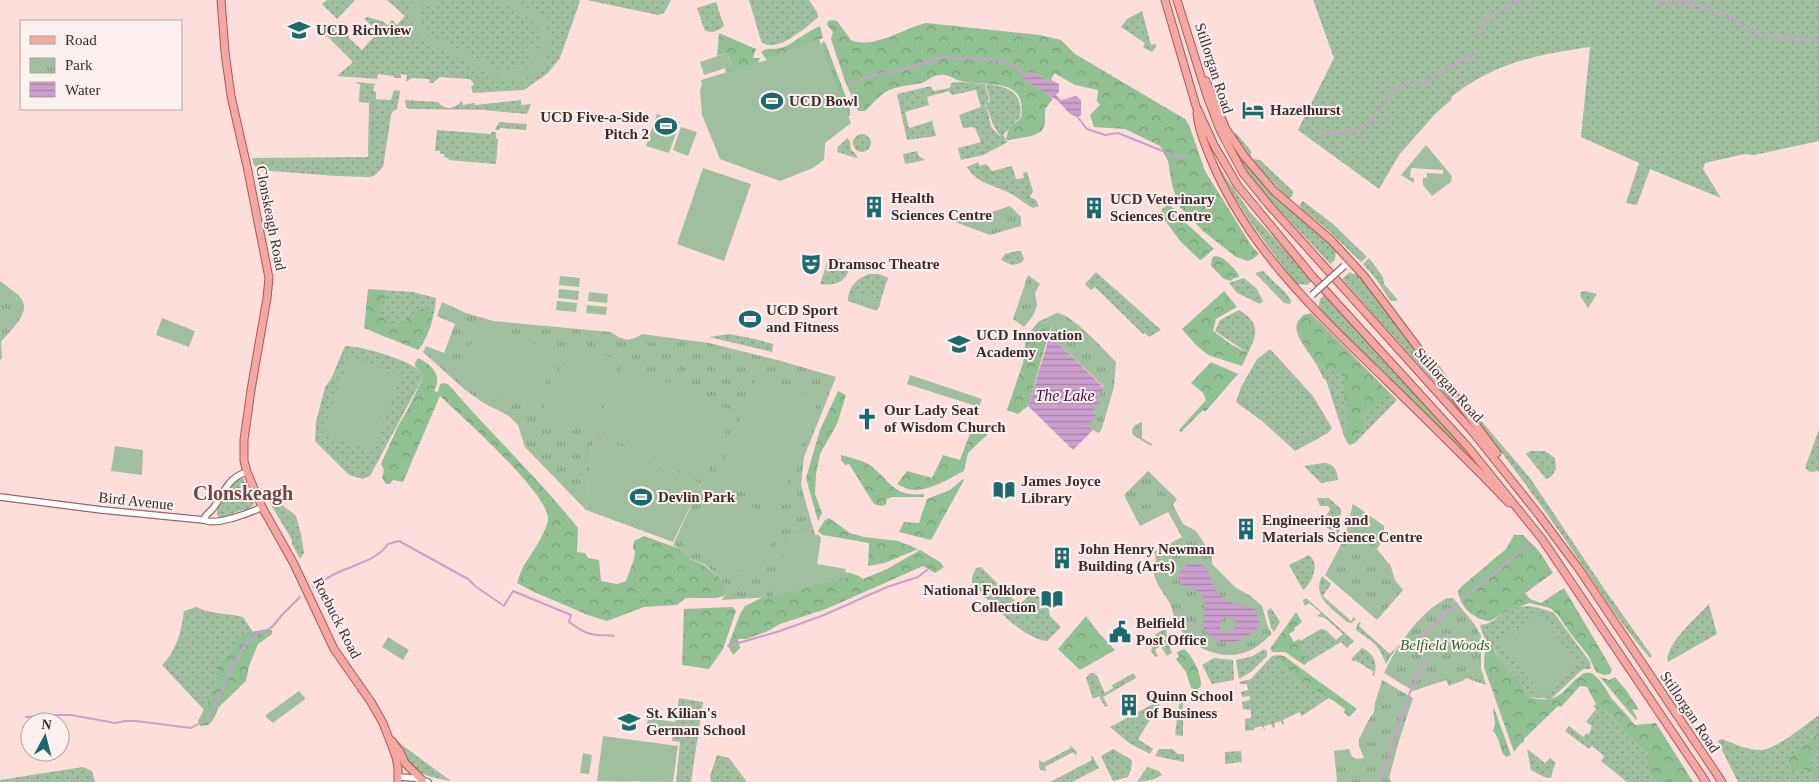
<svg xmlns="http://www.w3.org/2000/svg" width="1819" height="782" font-family="Georgia,serif">
<style>
.grass{fill:url(#grass-dots)}
.forest{fill:url(#forest-crowns)}
.park{fill:url(#park-tufts)}
.garden{fill:#9fbf9f;fill-rule:evenodd}
.water{fill:url(#water-rules);fill-rule:evenodd}
.lines{fill:none;stroke-linecap:round;stroke-linejoin:round}
.stream{stroke:#cb9fcd;stroke-width:2}
.minor-casing{stroke:#966864;stroke-width:8}
.major-casing{stroke:#ae5751;stroke-width:9}
.minor{stroke:#fff;stroke-width:5.5}
.major{stroke:#f3a8a4;stroke-width:7}
.minor-bridge-casing{stroke:#966864;stroke-width:8;stroke-linecap:butt}
.minor-bridge{stroke:#fff;stroke-width:5.5}
.labels{text-anchor:middle;stroke-width:4;stroke-linejoin:round;paint-order:stroke}
.poi-label{font-size:15px;font-weight:bold;fill:#3e2b29;stroke:#fcf1f0;text-anchor:start}
.street-label{font-size:15px;fill:#3e2b29;stroke:#fcf1f0}
.park-label{font-size:15px;font-style:italic;fill:#27672c;stroke:#fcf1f0}
.water-label{font-size:16px;font-style:italic;fill:#430d47;stroke:#fcf1f0}
.district-label{font-size:20px;font-weight:bold;fill:#704542;stroke:#fcf1f0}
</style>
<defs>
<pattern id="grass-dots" width="8" height="8" patternUnits="userSpaceOnUse" patternTransform="scale(1.25)"><rect width="8" height="8" fill="#9fbf9f"/><path d="M2 2h.1M6 6h.1" fill="none" stroke="#839b82" stroke-width="1.8" stroke-linecap="round"/></pattern>
<pattern id="forest-crowns" width="20" height="18" patternUnits="userSpaceOnUse" patternTransform="scale(1.25)"><rect width="20" height="18" fill="#91c092"/><path d="M2 6a3 3 0 1 1 6 0M12 15a3 3 0 1 1 6 0" fill="none" stroke="#789c77"/></pattern>
<pattern id="park-tufts" width="24" height="20" patternUnits="userSpaceOnUse" patternTransform="scale(1.25)"><rect width="24" height="20" fill="#9fbf9f"/><path d="M3 7l-1-3M5 7V3M7 7l1-3M15 17l-1-3M17 17v-4M19 17l1-3" fill="none" stroke="#839b82"/></pattern>
<pattern id="water-rules" width="6" height="5" patternUnits="userSpaceOnUse" patternTransform="scale(1.25)"><rect width="6" height="5" fill="#cb9fcd"/><path d="M0 2.5h6" fill="none" stroke="#a682a6"/></pattern>
</defs>
<rect width="100%" height="100%" fill="#fededb"/>
<g class="grass">
<path d="M327,0H355L337,19L322,4Z"/>
<path d="M387,0H578L580,1L560,58L548,73L524,90L473,93L471,87L474,84L471,80L468,79L440,77L433,83H429L430,81L428,79L412,78L406,82L407,75L401,74V78H394L393,76L378,74L377,79L337,76L353,62L326,35L334,24L349,35L348,37L362,50L377,33L372,28L373,27L364,19L367,17L382,21L388,25L392,20L397,25L405,16Z"/>
<path d="M587,0H671L664,13L658,15Z"/>
<path d="M749,0H809L817,12L818,17C807,27 774,56 761,41Z"/>
<path d="M1313,0H1819V141L1754,155L1745,154L1705,163L1703,169L1721,198L1650,169L1637,205L1626,203L1639,163L1581,137L1590,47C1536,55 1495,62 1451,97L1452,99L1435,114L1399,155L1379,189L1298,130L1334,58Z"/>
<path d="M716,2L724,26C717,31 714,33 705,31L697,8Z"/>
<path d="M1142,11L1151,45L1156,44V47L1152,52L1143,47L1145,43L1121,27L1127,19Z"/>
<path d="M356,82L377,84L374,85L373,91L376,92V99L391,100L394,90L400,91L397,109L392,112L391,116L383,167L374,176L368,177L337,176L258,170L254,165L252,158L368,157L369,103L359,102L360,84L356,83Z"/>
<path d="M958,82L985,84L989,100L985,104L988,112L991,127L1000,136L1004,135L1005,139L1008,142L983,155L961,160L958,148L981,142L975,128L972,127L963,128L959,115L981,107L976,90L952,95L949,91L927,97L929,105L905,112L909,128L932,121L936,136L907,140L897,94L931,86L933,91L950,88L951,83Z"/>
<path d="M986,84C1007,86 1024,92 1020,118C1013,123 1008,132 1001,136C991,126 991,115 985,103L990,101Z"/>
<path d="M405,100L438,102C446,111 453,109 462,101L463,105L474,103L475,105L521,100V105L531,104L527,114L484,110L409,109L406,107Z"/>
<path d="M499,122L527,124L526,130L500,128L499,130H495Z"/>
<path d="M437,130L491,134V132H496V138L498,139L496,164L448,160L449,158L444,157V154H440V151H435Z"/>
<path d="M1236,133L1251,151V156L1253,159L1260,160L1293,191L1292,197L1288,198C1269,178 1249,158 1234,134Z"/>
<circle cx="862" cy="143" r="9"/>
<path d="M847,138L850,141L851,150L856,154L857,158L837,152L838,147Z"/>
<path d="M917,151L919,156L925,160L905,164L903,154Z"/>
<path d="M1237,154L1271,193L1336,249L1335,260L1330,264L1253,181Z"/>
<path d="M978,162L980,166L986,164L992,171L1012,166L1016,179L1024,178L1023,173L1027,172L1033,191L1030,197L1036,200L1039,206L1033,208C1025,204 1020,199 1013,195C997,185 977,185 967,167Z"/>
<path d="M1218,166L1250,212L1313,280L1307,285L1296,284C1268,246 1238,209 1218,166Z"/>
<path d="M1303,201L1333,224L1367,257L1361,262L1330,232L1302,209L1299,205Z"/>
<path d="M1017,251H1021L1024,259L1021,263L1012,265L1001,260L1005,254Z"/>
<path d="M829,257L841,259L849,267C848,283 832,286 820,284Z"/>
<path d="M1369,258L1383,277L1384,284L1397,299V301H1391L1389,299L1376,279L1363,264Z"/>
<path d="M1263,271L1285,292L1291,300L1290,304L1284,303L1255,273Z"/>
<path d="M1096,272L1161,330L1149,337L1145,333L1143,334L1095,287L1091,290L1085,284Z"/>
<path d="M1350,272L1353,274H1358L1473,425L1342,279Z"/>
<path d="M869,274H879L888,278L877,311L848,301C848,287 856,279 869,274Z"/>
<path d="M1244,278L1257,289L1263,301L1260,304L1237,293L1229,283Z"/>
<path d="M368,289L413,292L436,298C435,314 429,338 418,350L364,328Z"/>
<path d="M1585,291L1597,294L1588,308L1580,296L1581,292Z"/>
<path d="M1326,293L1456,439L1473,460L1318,311L1320,299Z"/>
<path d="M1239,310C1260,323 1258,333 1248,353L1215,331L1220,320Z"/>
<path d="M1311,313L1397,400L1355,443L1350,445L1347,442L1344,436L1326,380L1323,378C1321,374 1319,368 1316,364C1307,347 1280,323 1311,313Z"/>
<path d="M729,334L755,339L773,344L772,352L709,337Z"/>
<path d="M345,346C362,346 415,361 424,375L370,476L363,479L349,475L315,441L316,422L325,387L331,379Z"/>
<path d="M1270,349L1313,396L1332,428L1328,433L1295,451L1262,421L1236,402L1241,387L1257,359Z"/>
<path d="M1437,362L1465,402L1530,478L1605,590L1652,656L1650,658C1618,622 1593,580 1566,541C1525,482 1480,425 1438,366Z"/>
<path d="M1142,422V438L1152,444L1151,446L1133,435L1132,430L1135,425Z"/>
<path d="M1819,429V471L1810,472L1805,468Z"/>
<path d="M1530,451H1545L1555,458L1556,469L1551,477L1546,479L1526,454Z"/>
<path d="M1323,463C1334,463 1337,470 1338,480L1321,483L1304,466Z"/>
<path d="M243,478L254,504L245,512L243,510L233,513V515L219,517L217,515V507L222,503L235,481Z"/>
<path d="M260,487L296,516L301,534L304,553L300,559L292,544V540Z"/>
<path d="M1317,498H1329L1341,509V523L1338,535L1322,524L1330,509L1328,506H1320Z"/>
<path d="M1309,555C1311,557 1313,559 1314,562C1317,571 1310,585 1303,590L1289,565Z"/>
<path d="M981,567L1019,605L1033,592L1048,605L1050,616L1061,627L1047,641C1022,639 988,601 972,582V577L976,568Z"/>
<path d="M1322,576L1331,584L1323,596L1351,621L1354,617L1356,619L1351,623L1347,622C1334,610 1311,597 1322,576Z"/>
<path d="M1306,598L1354,641L1347,648L1341,642L1308,662L1301,649L1300,641L1321,629L1326,630L1336,640L1343,634L1325,618L1317,616L1321,613L1309,603L1305,606L1304,604L1303,600Z"/>
<path d="M1709,604L1717,634L1668,662C1663,646 1698,616 1709,604Z"/>
<path d="M1528,606C1535,607 1548,610 1554,613L1590,662L1591,669H1583L1551,699L1527,697C1524,681 1509,670 1499,658C1495,653 1494,645 1489,641L1485,646C1485,636 1482,633 1480,625C1495,623 1493,619 1505,612C1512,607 1520,607 1528,606Z"/>
<path d="M196,607C210,614 227,613 243,617L253,632L205,711L162,665C177,650 181,632 184,611Z"/>
<path d="M1271,608L1280,622L1274,632L1271,628L1267,611Z"/>
<path d="M1359,622L1361,623L1359,626L1390,654L1398,645L1386,664C1378,642 1372,642 1356,630L1357,625Z"/>
<path d="M1166,628L1168,642L1172,653L1167,656L1160,645L1155,650L1158,656L1155,657L1151,651L1156,634Z"/>
<path d="M1362,648C1375,654 1378,664 1374,676L1372,675L1374,672L1355,660L1354,662L1351,659Z"/>
<path d="M1264,649L1267,651V656L1251,672L1239,679L1236,660L1253,656Z"/>
<path d="M1277,655C1289,676 1309,686 1330,697L1302,716L1299,712L1283,720L1284,724H1282L1281,721L1274,723L1275,727L1273,728L1271,724L1264,726L1265,731L1262,726L1254,728V730L1245,731V719L1251,718V710L1243,709L1242,702L1250,700V696L1242,697L1241,692L1248,690L1247,684H1240L1239,682L1251,679L1272,656Z"/>
<path d="M1214,658L1233,660L1234,680L1212,684L1202,665Z"/>
<path d="M1090,673H1094L1097,676L1105,693L1113,688L1112,685L1134,673L1136,678L1103,697L1108,706L1105,707L1099,696L1093,699L1086,678Z"/>
<path d="M1672,684L1704,745L1670,694L1672,692L1669,686Z"/>
<path d="M679,698L703,702L691,782H676L680,742L672,741Z"/>
<path d="M1157,702L1160,704L1138,739L1153,749L1150,754L1129,743L1110,727Z"/>
<path d="M1183,703V736L1175,735L1179,704Z"/>
<path d="M1596,704L1614,718L1626,735L1648,754C1652,766 1646,770 1656,782H1627L1601,761L1604,756L1592,746L1589,749L1565,731L1569,726L1583,737L1587,733L1589,734L1592,726L1586,722L1596,709L1593,706Z"/>
<path d="M1819,715V782H1738L1718,742L1719,740L1722,739C1735,744 1747,750 1761,750C1777,749 1805,725 1819,715Z"/>
<path d="M396,739L402,745L451,781C436,778 419,776 410,764C405,756 402,746 396,739Z"/>
<path d="M1069,744L1077,752L1076,756L1073,752L1045,767L1046,771L1040,770L1039,767V761L1040,760L1042,763L1071,748Z"/>
<path d="M1113,749L1132,760L1131,770L1128,777L1113,781L1101,756Z"/>
<path d="M1159,749H1172L1178,754H1184V762L1155,756Z"/>
<path d="M1527,749L1545,763L1550,758L1556,763L1553,769L1551,778L1544,777L1531,770Z"/>
<path d="M1241,751L1242,762L1225,764V752Z"/>
<path d="M717,755L729,758L747,782H711L710,776Z"/>
<path d="M1090,755L1093,757L1099,768L1072,782H1050L1092,760Z"/>
<path d="M83,767L92,771L95,782H0V780Z"/>
<path d="M1147,767L1159,771L1162,775L1152,780L1137,782Z"/>
</g>
<g class="forest">
<path d="M832,20L837,21L851,40C873,50 904,28 926,23L1040,35L1061,40L1075,54L1185,119L1189,125L1205,171L1251,245L1259,254L1253,259L1248,261L1236,257L1203,231L1179,206L1172,185L1168,161L1160,146L1125,129L1094,127L1090,115L1100,105L1097,101L1098,90L1075,85L1054,73L1051,80L1046,81L1042,76L1029,72L1023,78C1032,85 1046,91 1053,99L1045,109V124L1042,131L1032,136L1009,140L1006,139L1009,128L1021,118C1028,76 987,87 961,81C950,78 949,72 935,76C931,77 927,81 922,83C913,85 904,85 895,88C882,91 875,102 865,111H858L845,81L831,39L833,32L827,25L828,21Z"/>
<path d="M820,26L823,38L767,60L761,52C767,47 774,50 781,48C793,44 806,32 820,26Z"/>
<path d="M719,33L756,49L753,58H760L758,63L726,73L725,68L732,65L727,53L717,56Z"/>
<path d="M823,41L826,44L850,108V116H842L820,50Z"/>
<path d="M1167,205C1175,207 1179,213 1181,221L1187,224L1212,247L1214,249C1208,253 1206,257 1200,260L1181,242L1161,215L1162,209Z"/>
<path d="M1215,256C1225,257 1233,267 1239,275V277L1234,278L1231,281L1224,279L1211,266L1212,258Z"/>
<path d="M381,290L385,292L386,296L379,308L380,314L386,318L394,326C406,322 413,310 426,307L433,314C429,325 427,341 416,348C403,340 376,337 366,326V307L369,291Z"/>
<path d="M1224,291L1237,307L1216,319L1213,331L1232,345L1248,353L1242,366L1208,355L1196,345L1182,329Z"/>
<path d="M1309,314L1339,344L1348,351L1388,393C1380,403 1375,411 1362,414L1361,419L1364,425V429L1357,435V440L1350,445L1347,442L1344,436L1349,422L1346,402L1344,398V379L1339,372L1324,366L1308,351L1297,326L1298,322L1303,315Z"/>
<path d="M1038,322L1052,323L1028,406L1018,414L1007,410L1023,363L1026,337Z"/>
<path d="M418,358C432,365 443,375 434,391L438,392L440,384L444,383L449,385C491,434 538,478 578,528L577,552L585,553L588,558L599,560L601,581L617,584L626,581L634,559L635,551L633,549L634,541L644,536L680,549L690,559L702,564L719,577L728,590L724,596L716,598H686L677,605L644,607L607,621L588,615L534,592L517,583C519,577 521,571 524,565C531,555 548,530 548,518C547,492 461,416 440,396L403,482L393,480L390,484H386L382,478L384,470L381,464L398,426L409,407L424,375L415,366V363Z"/>
<path d="M1211,362L1238,374L1205,412L1203,410L1181,432L1179,430L1206,400L1203,393L1191,383Z"/>
<path d="M838,391L846,395L837,424L820,454L816,474L815,494L822,513L818,521L806,478L820,430Z"/>
<path d="M973,425L987,426V435L968,453L964,471C948,479 930,491 912,490C907,489 901,486 897,484L907,471L932,478L943,455L960,460Z"/>
<path d="M841,455C851,458 863,460 871,466C892,482 892,497 924,494V497H892L887,499L886,504L882,506L874,504L849,464L845,465L841,460Z"/>
<path d="M963,479L964,480L931,540L899,532L904,522L919,523L927,499L950,490Z"/>
<path d="M829,518L850,533L864,537L898,541L918,549L885,563L868,566L869,543L823,535L818,531L825,520Z"/>
<path d="M1514,535H1523L1539,551L1553,573L1525,593L1530,599L1541,603L1564,588L1606,659L1612,670L1610,674L1604,675L1596,672L1588,655L1571,634L1558,615L1550,608L1529,603L1505,612L1490,621C1474,620 1460,607 1458,591L1462,586L1506,549Z"/>
<path d="M777,549C789,555 801,564 813,568C829,574 850,568 863,579L887,569L920,550L940,562L944,567L935,573L923,566L826,609L780,624L768,631L746,639H738L740,648L733,655L728,646L740,614L745,606L763,597Z"/>
<path d="M733,607L736,611L723,649L709,669L682,665L684,609Z"/>
<path d="M1296,612L1302,622L1294,628L1295,630L1289,634L1294,642L1299,639L1302,643L1301,649L1308,662L1304,665L1285,652H1273L1270,649Z"/>
<path d="M1086,616L1098,632L1115,650L1080,670L1058,649Z"/>
<path d="M267,629L272,630V634L258,644L249,666L246,681L219,707L213,720L208,725L200,726L198,721L217,685L218,667L229,655L238,638L246,633Z"/>
<path d="M1489,641C1494,645 1494,653 1499,658C1509,670 1524,681 1527,697H1529C1538,700 1551,701 1559,695C1568,690 1582,666 1593,674C1601,680 1607,691 1612,699C1620,708 1628,716 1635,725L1656,723L1693,782H1656C1642,766 1652,768 1648,754L1626,735L1614,718L1596,704L1587,687L1580,686L1561,707L1558,706L1524,739V742L1520,744L1514,752L1484,667L1485,646Z"/>
<path d="M1184,649C1193,656 1202,675 1201,686L1197,690L1191,688L1186,672L1176,659L1179,657L1177,652Z"/>
<path d="M1277,655L1284,656L1357,709L1349,717L1344,712L1345,709C1322,691 1291,681 1277,655Z"/>
<path d="M1600,677L1609,680L1615,677L1626,690L1638,708V710L1632,709L1637,718L1636,720Z"/>
<path d="M1493,708H1494L1511,755L1506,757C1498,750 1502,740 1493,731L1495,724Z"/>
<path d="M1819,731V745L1810,764L1818,771V779L1806,769L1791,771L1789,759L1810,741Z"/>
</g>
<g class="park">
<path d="M1010,206L1021,217V226L990,235L955,222L959,211L971,216L982,215Z"/>
<path d="M1028,275L1040,284L1035,293L1037,305L1035,311L1032,317L1024,327L1013,319Z"/>
<path d="M0,281C7,287 20,294 23,302C29,315 8,333 1,342L2,358L0,360Z"/>
<path d="M442,302L466,313L493,321L611,332C623,341 630,342 642,334L709,343L781,361L836,377L804,457L801,485L815,535L793,534L771,583L773,597L722,600L728,590L719,577L704,564L688,558L681,550L673,545L701,484L593,434L586,510L525,447L518,425L509,416L482,402L464,389L423,352L426,346L444,353L455,324L437,316Z"/>
<path d="M1057,313C1072,314 1104,350 1116,362L1114,387L1101,431L1098,433L1087,426L1097,397L1104,387L1050,335L1052,323L1038,322Z"/>
<path d="M1148,471L1177,499L1173,505L1183,524L1196,531L1212,555V564L1236,588L1251,596L1262,606L1268,627L1272,634C1265,640 1259,646 1251,650C1224,663 1192,649 1177,625C1173,618 1173,607 1168,600C1163,593 1158,586 1155,578C1151,569 1159,562 1154,552L1182,537L1168,512L1140,526L1124,495Z"/>
<path d="M1353,504L1384,526V538L1377,549L1388,563L1390,564L1395,580L1403,590L1377,620L1325,575L1345,537Z"/>
<path d="M1447,598H1453L1475,625L1481,636V669L1486,685L1466,678L1464,680L1449,686L1446,680L1413,691L1384,673C1397,645 1419,613 1447,598Z"/>
<path d="M1382,680L1413,698L1398,744L1389,778L1391,782H1337L1334,751L1349,749L1352,757L1356,759L1364,758L1359,746V739L1368,721L1374,712L1375,703Z"/>
</g>
<g class="garden">
<path d="M413,0H421L420,8L424,0H434L440,4L438,7L435,6L434,7L427,2L421,12L420,19L424,28L431,35L498,69L512,72H515L525,52L521,49L522,46L527,48L532,40L528,49L539,54C552,22 516,11 494,0H512L550,19L546,27L550,40L546,58L550,60L548,63L545,62C534,78 517,84 498,78L410,34L414,27L411,14ZM526,52L537,58L527,68L517,72Z"/>
<path d="M819,39L851,123L825,143L824,160L813,168L780,181L720,159L702,115L700,91L702,84L701,80L767,60Z"/>
<path d="M727,53L732,66L704,75L700,62Z"/>
<path d="M657,114L680,122L669,153L646,146Z"/>
<path d="M681,127L697,132L688,156L673,150Z"/>
<path d="M1426,145L1452,176L1451,182L1432,196L1423,185V178H1427V173L1443,174V170L1411,168L1410,177L1414,178V183L1401,175Z"/>
<path d="M703,168L751,184L724,261L677,244Z"/>
<path d="M560,276L580,278L579,287L559,285Z"/>
<path d="M559,289L579,291L578,300L558,298Z"/>
<path d="M857,291L881,300L879,308L854,299Z"/>
<path d="M589,292L608,294L607,303L588,301Z"/>
<path d="M557,301L577,303L576,312L556,310Z"/>
<path d="M587,305L607,307L606,315L586,313Z"/>
<path d="M162,318L195,331L189,347L156,335Z"/>
<path d="M477,325L556,351L538,408L459,383Z"/>
<path d="M572,342L620,361L590,434L541,414Z"/>
<path d="M349,357L400,375L373,452L322,434Z"/>
<path d="M624,362L729,410L733,415L704,482L594,431Z"/>
<path d="M757,375L819,398L778,506L716,482Z"/>
<path d="M910,375L982,399L979,407L907,384Z"/>
<path d="M593,434L701,484L673,542L586,510Z"/>
<path d="M115,446L143,450L142,475L111,471Z"/>
<path d="M709,487L782,520L755,578L683,545Z"/>
<path d="M1353,504L1384,526L1364,553L1345,537Z"/>
<path d="M793,534L819,535L821,538L817,564L846,569L845,571L849,577L773,597L771,583Z"/>
<path d="M1537,613L1579,664L1542,694L1500,643Z"/>
<path d="M388,637L409,650L403,660L382,647Z"/>
<path d="M299,691L305,698V699L273,723L266,717V715Z"/>
<path d="M648,718L675,722L673,736L646,733Z"/>
<path d="M603,736L678,746L673,782L597,781Z"/>
<path d="M583,753L592,755L589,774L580,773Z"/>
</g>
<g class="water">
<path d="M1029,72L1042,76L1046,81L1051,80L1059,84V92L1056,95L1061,100L1076,96L1081,100V115L1077,117L1070,114L1058,101L1022,78Z"/>
<path d="M1050,335L1104,388L1097,397L1101,401L1092,412L1096,416L1087,426L1093,430L1073,450L1028,406Z"/>
<path d="M1189,563C1215,562 1206,580 1219,594C1227,605 1243,605 1255,609L1258,617L1259,626C1241,646 1218,649 1202,626C1204,615 1209,598 1197,591C1192,589 1186,587 1181,585L1178,576L1183,568ZM1225,617H1230L1236,623L1235,628L1228,633L1223,632L1220,628L1221,620Z"/>
</g>
<g class="lines">
<g class="stream">
<path d="M1658,0L1672,5L1681,1L1687,2L1711,10L1728,16L1748,29L1769,37L1819,39"/>
<path d="M1481,34L1483,20L1521,0"/>
<path d="M848,85L872,76L908,68L944,57L998,60L1017,67L1026,77"/>
<path d="M1076,115L1087,129L1105,135L1118,133L1175,156H1186"/>
<path d="M1321,133L1357,131L1373,119L1397,87L1424,82L1473,55L1475,52"/>
<path d="M1524,549L1530,545"/>
<path d="M313,587C321,582 328,577 337,573C353,565 378,560 388,544L399,541L468,579L475,586L504,606L513,591L571,615L569,622C590,637 590,634 614,636"/>
<path d="M1462,599L1520,552"/>
<path d="M728,646L780,631L824,615L887,587L918,577L927,570"/>
<path d="M1430,650L1422,635L1457,604"/>
<path d="M26,717L52,715H71L115,723L125,721H136L191,728L205,720L212,711L228,678L229,671L245,645L257,633L266,631L273,626L282,615L300,597"/>
<path d="M1380,782L1410,692L1427,660"/>
</g>
<g class="minor-casing">
<g id="minor">
<path d="M0,497L102,510L204,520C216,526 250,513 262,507"/>
<path d="M204,520C205,514 211,512 214,507C224,493 228,477 247,472"/>
<path d="M399,777L415,778L428,782"/>
</g>
</g>
<g class="major-casing">
<g id="major">
<path d="M221,0L225,52L231,96L248,171L269,278L267,298L251,390L244,440V461L247,472L262,507L294,564L334,649L371,702L383,723L396,757L398,768V782"/>
<path d="M1165,0L1196,106L1214,145L1238,186L1313,277L1468,447L1542,539L1706,782"/>
<path d="M1177,0L1207,96L1220,130L1243,173L1269,205L1472,431L1539,515L1579,569L1722,782"/>
<path d="M1206,81L1226,129L1244,156L1274,191L1331,240L1364,276L1497,453"/>
<path d="M1197,113C1198,128 1204,143 1210,157C1246,247 1318,314 1386,380C1428,421 1469,461 1509,503"/>
<path d="M392,741L400,752L405,763L422,780"/>
</g>
</g>
<use href="#minor" class="minor"/>
<use href="#major" class="major"/>
<g class="minor-bridge-casing">
<path id="minor-bridge" d="M1312,295L1344,266"/>
</g>
<use href="#minor-bridge" class="minor-bridge"/>
</g>
<defs>
<g id="university-bare" transform="scale(1.725)"><path d="M0-5L7-2L0 1L-7-2ZM-4 1L0 2.5L4 1V4Q0 6-4 4Z" fill="#1d6970" stroke="#fcf1f0" stroke-width="2.5" paint-order="stroke"/></g>
<g id="stadium-bare" transform="scale(1.725)"><path d="M0-5a6.5 5 0 1 0 0 10a6.5 5 0 1 0 0-10ZM-3.5-1.8h7v3.6h-7Z" fill="#1d6970" stroke="#fcf1f0" stroke-width="2.5" paint-order="stroke"/></g>
<g id="hotel-bare" transform="scale(1.725)"><path d="M-6-4.5h1.5V1H6V5H4.5V3h-9V5H-6ZM-4 0a1.8 1.8 0 1 1 3.6 0ZM.5 0V-2.5h3Q6-2.5 6 0Z" fill="#1d6970" stroke="#fcf1f0" stroke-width="2.5" paint-order="stroke"/></g>
<g id="building-bare" transform="scale(1.725)"><path d="M-4-6H4V6H1V3H-1V6H-4ZM-2.5-4.3h1.7v1.8h-1.7ZM.8-4.3h1.7v1.8H.8ZM-2.5-1h1.7V.8h-1.7ZM.8-1h1.7V.8H.8Z" fill="#1d6970" stroke="#fcf1f0" stroke-width="2.5" paint-order="stroke"/></g>
<g id="theatre-bare" transform="scale(1.725)"><path d="M-5-5.5Q0-4 5-5.5V0Q5 5 0 6Q-5 5-5 0ZM-3.3-2.5H-1v1.5H-3.3ZM1-2.5H3.3v1.5H1ZM-2.8 1Q0 5.5 2.8 1Z" fill="#1d6970" stroke="#fcf1f0" stroke-width="2.5" paint-order="stroke"/></g>
<g id="church-bare" transform="scale(1.725)"><path d="M-1.2-6h2.4v3.5h3.3v2.4h-3.3V6h-2.4V-.1h-3.3v-2.4h3.3Z" fill="#1d6970" stroke="#fcf1f0" stroke-width="2.5" paint-order="stroke"/></g>
<g id="library-bare" transform="scale(1.725)"><path d="M-6-4Q-3-5.5-.7-3.5V5Q-3 3-6 4ZM6-4Q3-5.5 .7-3.5V5Q3 3 6 4Z" fill="#1d6970" stroke="#fcf1f0" stroke-width="2.5" paint-order="stroke"/></g>
<g id="civic-bare" transform="scale(1.725)"><path d="M-.6-6.5H3V-4.5H.6V-3L4-1V1h2V6H-6V1h2V-1L-.6-3ZM-1.2 2.5V6h2.4V2.5Z" fill="#1d6970" stroke="#fcf1f0" stroke-width="2.5" paint-order="stroke"/></g>
<g id="school-bare" transform="scale(1.725)"><path d="M0-5L7-2L0 1L-7-2ZM-4 1L0 2.5L4 1V4Q0 6-4 4Z" fill="#1d6970" stroke="#fcf1f0" stroke-width="2.5" paint-order="stroke"/></g>
</defs>
<g fill-rule="evenodd">
<use href="#university-bare" x="299" y="30"/>
<use href="#stadium-bare" x="772" y="101"/>
<use href="#hotel-bare" x="1253" y="110"/>
<use href="#stadium-bare" x="666" y="126"/>
<use href="#building-bare" x="874" y="207"/>
<use href="#building-bare" x="1094" y="208"/>
<use href="#theatre-bare" x="811" y="264"/>
<use href="#stadium-bare" x="750" y="319"/>
<use href="#university-bare" x="959" y="344"/>
<use href="#church-bare" x="867" y="419"/>
<use href="#library-bare" x="1004" y="490"/>
<use href="#stadium-bare" x="641" y="497"/>
<use href="#building-bare" x="1246" y="529"/>
<use href="#building-bare" x="1062" y="558"/>
<use href="#library-bare" x="1052" y="599"/>
<use href="#civic-bare" x="1120" y="632"/>
<use href="#building-bare" x="1129" y="705"/>
<use href="#school-bare" x="629" y="722"/>
</g>
<g class="labels">
<g class="poi-label">
<text x="316" y="35">UCD Richview</text>
<text x="789" y="106">UCD Bowl</text>
<text x="1270" y="115">Hazelhurst</text>
<text x="649" y="122" text-anchor="end">UCD Five-a-Side<tspan x="649" dy="17">Pitch 2</tspan></text>
<text x="891" y="203">Health<tspan x="891" dy="17">Sciences Centre</tspan></text>
<text x="1110" y="204">UCD Veterinary<tspan x="1110" dy="17">Sciences Centre</tspan></text>
<text x="828" y="269">Dramsoc Theatre</text>
<text x="766" y="315">UCD Sport<tspan x="766" dy="17">and Fitness</tspan></text>
<text x="976" y="340">UCD Innovation<tspan x="976" dy="17">Academy</tspan></text>
<text x="884" y="415">Our Lady Seat<tspan x="884" dy="17">of Wisdom Church</tspan></text>
<text x="1021" y="486">James Joyce<tspan x="1021" dy="17">Library</tspan></text>
<text x="658" y="502">Devlin Park</text>
<text x="1262" y="525">Engineering and<tspan x="1262" dy="17">Materials Science Centre</tspan></text>
<text x="1078" y="554">John Henry Newman<tspan x="1078" dy="17">Building (Arts)</tspan></text>
<text x="1036" y="595" text-anchor="end">National Folklore<tspan x="1036" dy="17">Collection</tspan></text>
<text x="1136" y="628">Belfield<tspan x="1136" dy="17">Post Office</tspan></text>
<text x="1146" y="701">Quinn School<tspan x="1146" dy="17">of Business</tspan></text>
<text x="646" y="718">St. Kilian's<tspan x="646" dy="17">German School</tspan></text>
</g>
<g class="street-label">
<text transform="translate(1214 68) rotate(72)" y="5">Stillorgan Road</text>
<text transform="translate(271 218) rotate(79)" y="5">Clonskeagh Road</text>
<text transform="translate(1449 385) rotate(48)" y="5">Stillorgan Road</text>
<text transform="translate(136 501) rotate(6)" y="5">Bird Avenue</text>
<text transform="translate(337 618) rotate(63)" y="5">Roebuck Road</text>
<text transform="translate(1690 712) rotate(56)" y="5">Stillorgan Road</text>
</g>
<g class="park-label">
<text x="1445" y="650">Belfield Woods</text>
</g>
<g class="water-label">
<text x="1065" y="401">The Lake</text>
</g>
<g class="district-label">
<text x="243" y="500">Clonskeagh</text>
</g>
</g>
<rect x="20" y="20" width="162" height="90" fill="#fcf1f0" stroke="#b0a2a0"/>
<rect x="30" y="36" width="25" height="8" fill="#f3a8a4" stroke="#b0a2a0"/>
<text x="65" y="45" font-size="15" fill="#3e2b29">Road</text>
<rect x="30" y="58" width="25" height="15" fill="url(#park-tufts)" stroke="#b0a2a0"/>
<text x="65" y="70" font-size="15" fill="#3e2b29">Park</text>
<rect x="30" y="82" width="25" height="15" fill="url(#water-rules)" stroke="#b0a2a0"/>
<text x="65" y="95" font-size="15" fill="#3e2b29">Water</text>
<g transform="translate(45 737) rotate(7)"><circle r="24" fill="#fcf1f0" stroke="#b0a2a0"/>
<path d="M0-4L9 19L0 12L-9 19Z" fill="#1d6970"/>
<text y="-8" font-size="14" font-weight="bold" text-anchor="middle" fill="#3e2b29">N</text>
</g>
</svg>
